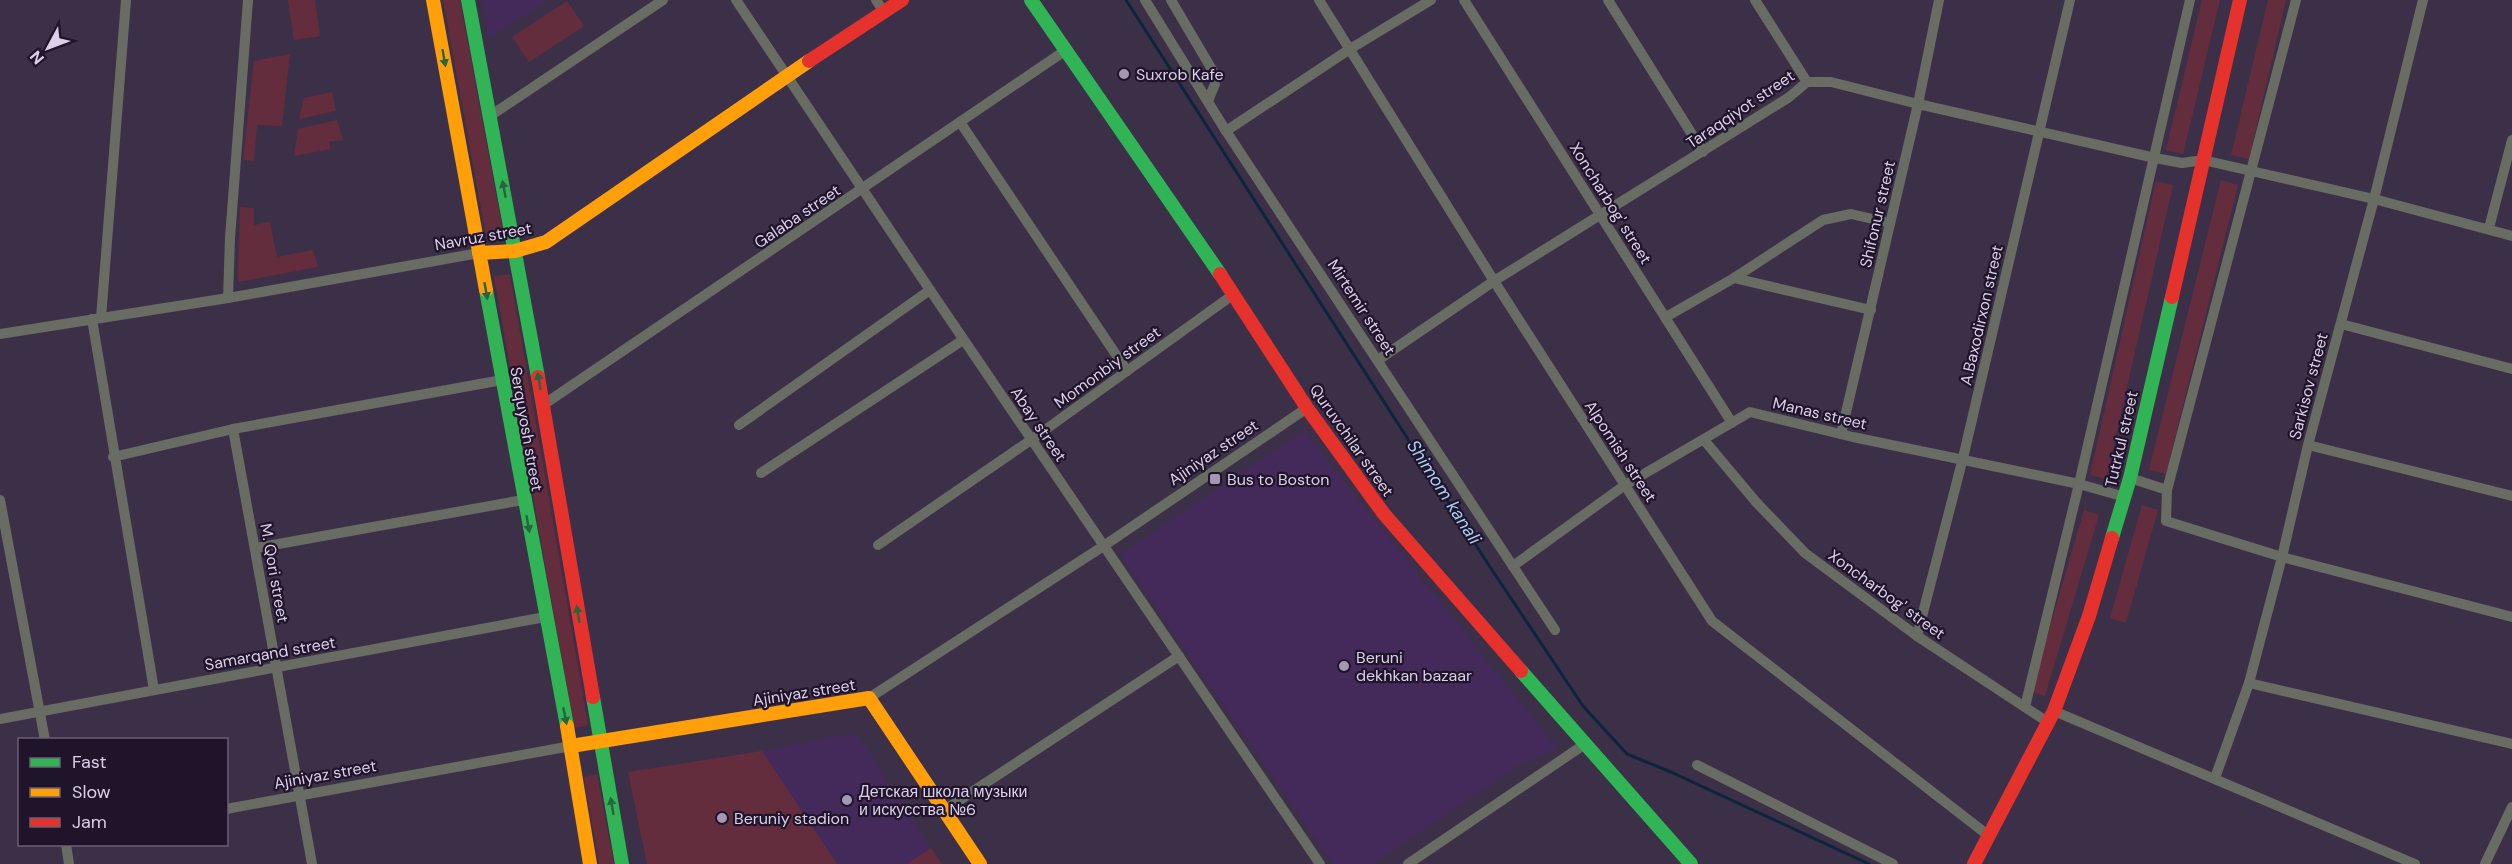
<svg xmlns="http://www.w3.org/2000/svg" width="2512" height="864" font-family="'DM Sans',sans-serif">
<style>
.built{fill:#442a5a}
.green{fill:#632d3d}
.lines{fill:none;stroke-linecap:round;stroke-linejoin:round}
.stream{stroke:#0b253d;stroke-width:3}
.street{stroke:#686c63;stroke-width:10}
.fast{stroke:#30b455;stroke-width:14}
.slow{stroke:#ff9f0a;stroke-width:14}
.jam{stroke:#e5322d;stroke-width:14}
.oneway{fill:#28643f}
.poi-dot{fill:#a597b2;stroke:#1f1429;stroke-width:2}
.labels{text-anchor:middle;stroke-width:4.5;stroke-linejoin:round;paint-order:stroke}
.poi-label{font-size:16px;fill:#ddcfeb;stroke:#1f1429;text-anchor:start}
.street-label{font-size:16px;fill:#ddcfeb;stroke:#1f1429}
.water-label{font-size:18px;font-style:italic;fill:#a5cff5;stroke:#1f1429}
</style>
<rect width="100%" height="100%" fill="#3c3048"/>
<g class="built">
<path d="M483,0H549L489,38Z"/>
<path d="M1304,431L1557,748L1517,766L1373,864H1333L1120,555Z"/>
<path d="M856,733L931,848L907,864H837L762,751Z"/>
</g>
<g class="green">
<path d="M288,0H315L320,36L294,40Z"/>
<path d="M443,0H460L503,232L486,236Z"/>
<path d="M2202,0H2220L2183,154L2166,150Z"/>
<path d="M2268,0H2286L2249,159L2231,155Z"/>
<path d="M567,1L584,26L529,62L512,37Z"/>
<path d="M290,54L282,126L257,125L254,161L243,160L254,61Z"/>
<path d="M332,92L336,111L299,119L304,98Z"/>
<path d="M337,120L343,140L329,142L331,149L294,156L298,129Z"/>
<path d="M2221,180L2238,185L2166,474L2149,470Z"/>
<path d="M2156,181L2173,185L2106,479L2090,475Z"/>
<path d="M240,207L254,208V225L270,222L277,257L313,250L318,267L238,282Z"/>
<path d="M510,274L588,725L574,728L494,276Z"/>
<path d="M2142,505L2158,510L2126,623L2110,618Z"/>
<path d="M2084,510L2099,515L2045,696L2031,692Z"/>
<path d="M762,751L837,864H647L628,772Z"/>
<path d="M597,774L614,864H599L584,777Z"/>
<path d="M931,848L942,864H907Z"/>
</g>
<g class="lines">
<path class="stream" d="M1126,0L1490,567L1583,706L1627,754L1671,772L1869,864"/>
<g class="street">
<path d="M736,0L930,290L1320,864"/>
<path d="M876,0L884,12"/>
<path d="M1145,0L1226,131L1555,630"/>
<path d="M1171,0L1214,73L1215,84L1208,101"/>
<path d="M1319,0L1494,281L1712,621L1989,836"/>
<path d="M1464,0L1732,423"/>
<path d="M1608,0L1703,152"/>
<path d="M1755,0L1807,82"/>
<path d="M490,116L663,0"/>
<path d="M960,122L1127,371"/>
<path d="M1226,131L1350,49L1431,0"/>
<path d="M2489,228L2512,140"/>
<path d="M1734,278L1871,310"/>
<path d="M228,298L230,238L248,0"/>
<path d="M1666,317L1734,278L1823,220L1851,214L1890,223"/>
<path d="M101,318L126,0"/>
<path d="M92,319L154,690"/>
<path d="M2341,324L2512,369"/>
<path d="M0,334L228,298L479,253"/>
<path d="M1378,360L1494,281L1788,98L1807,82H1831L1918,104L2155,158L2182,163L2203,160L2374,199L2512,236"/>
<path d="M543,405L1066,50"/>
<path d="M739,425L930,290"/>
<path d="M233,429L312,864"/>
<path d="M1841,434L1918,104L1939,0"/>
<path d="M1704,440L1756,502L1805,553L1917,636L2049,723"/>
<path d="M2308,445L2512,496"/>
<path d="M113,457L233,429L502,380"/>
<path d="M761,473L963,340"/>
<path d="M2130,478L2167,490L2166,521L2282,557L2512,617"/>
<path d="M2167,490L2296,0"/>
<path d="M0,500L45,740"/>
<path d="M878,545L1031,440L1234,294"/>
<path d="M256,548L523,500"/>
<path d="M1513,566L1625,485L1750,412L1853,437L2079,484L2125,497"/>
<path d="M1917,636L1963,458L2070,0"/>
<path d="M2249,683L2512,744"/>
<path d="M869,698L1105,545L1307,408"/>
<path d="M2025,707L2079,484L2190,0"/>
<path d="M2054,711L2415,864"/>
<path d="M0,719L545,617"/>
<path d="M1697,765L1893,864"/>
<path d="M2215,778L2249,683L2282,557L2308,445L2374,199L2423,0"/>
<path d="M226,809L571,746"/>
<path d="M943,811L1179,656"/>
<path d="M66,844L69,864"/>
<path d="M1408,864L1585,744"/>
<path d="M2485,864L2512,807"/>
</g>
<g class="fast">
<path d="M468,0L538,377"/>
<path d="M1031,0L1220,274"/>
<path d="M486,290L567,726"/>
<path d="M2112,538L2130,478L2172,297"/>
<path d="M1521,671L1691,864"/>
<path d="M593,697L622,864"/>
</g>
<g class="slow">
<path d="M433,0L486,290"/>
<path d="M479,253L515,251L546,242L809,61"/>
<path d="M567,726L590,864"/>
<path d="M571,746L869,698L980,864"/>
</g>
<g class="jam">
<path d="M809,61L902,0"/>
<path d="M1220,274L1307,408L1384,514L1521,671"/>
<path d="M2172,297L2240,0"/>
<path d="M538,377L593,697"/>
<path d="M1974,864L2054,711L2089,616L2112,538"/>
</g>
</g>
<defs><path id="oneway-solid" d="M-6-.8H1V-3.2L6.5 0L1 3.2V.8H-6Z" transform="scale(1.5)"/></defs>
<g class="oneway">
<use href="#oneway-solid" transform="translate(444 58) rotate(80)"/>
<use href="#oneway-solid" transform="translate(504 189) rotate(-101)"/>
<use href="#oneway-solid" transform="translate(486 291) rotate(80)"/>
<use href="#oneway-solid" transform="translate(539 381) rotate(-100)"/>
<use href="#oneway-solid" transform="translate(528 524) rotate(80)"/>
<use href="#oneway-solid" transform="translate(578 614) rotate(-100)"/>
<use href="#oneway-solid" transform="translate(565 716) rotate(79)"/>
<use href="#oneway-solid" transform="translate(612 806) rotate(-100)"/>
</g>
<g class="poi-dot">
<circle cx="1124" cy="74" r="6"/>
<rect x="1209" y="473" width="12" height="12" rx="3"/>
<circle cx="1344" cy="666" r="6"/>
<circle cx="847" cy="800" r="6"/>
<circle cx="722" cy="818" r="6"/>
</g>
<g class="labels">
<g class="poi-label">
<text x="1136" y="80">Suxrob Kafe</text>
<text x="1227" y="485">Bus to Boston</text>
<text x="1356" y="663">Beruni<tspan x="1356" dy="18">dekhkan bazaar</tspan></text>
<text x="859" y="797">Детская школа музыки<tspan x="859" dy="18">и искусства №6</tspan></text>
<text x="734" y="824">Beruniy stadion</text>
</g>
<g class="street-label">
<text transform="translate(1740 109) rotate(-34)" y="6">Taraqqiyot street</text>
<text transform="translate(1611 203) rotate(58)" y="6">Xoncharbog' street</text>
<text transform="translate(1877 214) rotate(-77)" y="6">Shifonur street</text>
<text transform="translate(797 216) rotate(-34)" y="6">Galaba street</text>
<text transform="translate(483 236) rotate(-10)" y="6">Navruz street</text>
<text transform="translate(1362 307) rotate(57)" y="6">Mirtemir street</text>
<text transform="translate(1981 315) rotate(-77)" y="6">A.Baxodirxon street</text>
<text transform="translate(1107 367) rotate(-36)" y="6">Momonbiy street</text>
<text transform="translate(2308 386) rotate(-75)" y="6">Sarkisov street</text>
<text transform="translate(1820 413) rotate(13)" y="6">Manas street</text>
<text transform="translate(1039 424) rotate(56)" y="6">Abay street</text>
<text transform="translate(527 429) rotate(80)" y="6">Serquyosh street</text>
<text transform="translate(2121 439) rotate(-77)" y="6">Tutrkul street</text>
<text transform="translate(1352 440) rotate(55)" y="6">Quruvchilar street</text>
<text transform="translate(1621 451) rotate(57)" y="6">Alpomish street</text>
<text transform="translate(1213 452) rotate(-34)" y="6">Ajiniyaz street</text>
<text transform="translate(275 573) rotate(80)" y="6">M. Qori street</text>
<text transform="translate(1887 594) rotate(36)" y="6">Xoncharbog' street</text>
<text transform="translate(270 653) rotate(-10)" y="6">Samarqand street</text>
<text transform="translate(804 692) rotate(-9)" y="6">Ajiniyaz street</text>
<text transform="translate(325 774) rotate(-10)" y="6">Ajiniyaz street</text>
</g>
<g class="water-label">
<text transform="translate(1444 492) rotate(57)" y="6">Shimom kanali</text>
</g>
</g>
<rect x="18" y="738" width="210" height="108" fill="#1f1429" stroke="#6b5f77" stroke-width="1.5"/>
<rect x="30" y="758" width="30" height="9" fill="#30b455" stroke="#6b5f77" stroke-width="1.5"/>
<text x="72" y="768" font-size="18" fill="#ddcfeb">Fast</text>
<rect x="30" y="788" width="30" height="9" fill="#ff9f0a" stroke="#6b5f77" stroke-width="1.5"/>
<text x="72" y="798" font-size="18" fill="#ddcfeb">Slow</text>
<rect x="30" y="818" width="30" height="9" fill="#e5322d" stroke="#6b5f77" stroke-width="1.5"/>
<text x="72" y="828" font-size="18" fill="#ddcfeb">Jam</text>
<g transform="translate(48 48) rotate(229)" stroke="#1f1429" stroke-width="4.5" paint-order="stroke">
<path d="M0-4.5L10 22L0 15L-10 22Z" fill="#ddcfeb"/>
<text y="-9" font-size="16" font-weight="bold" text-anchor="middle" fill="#ddcfeb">N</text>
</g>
</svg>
